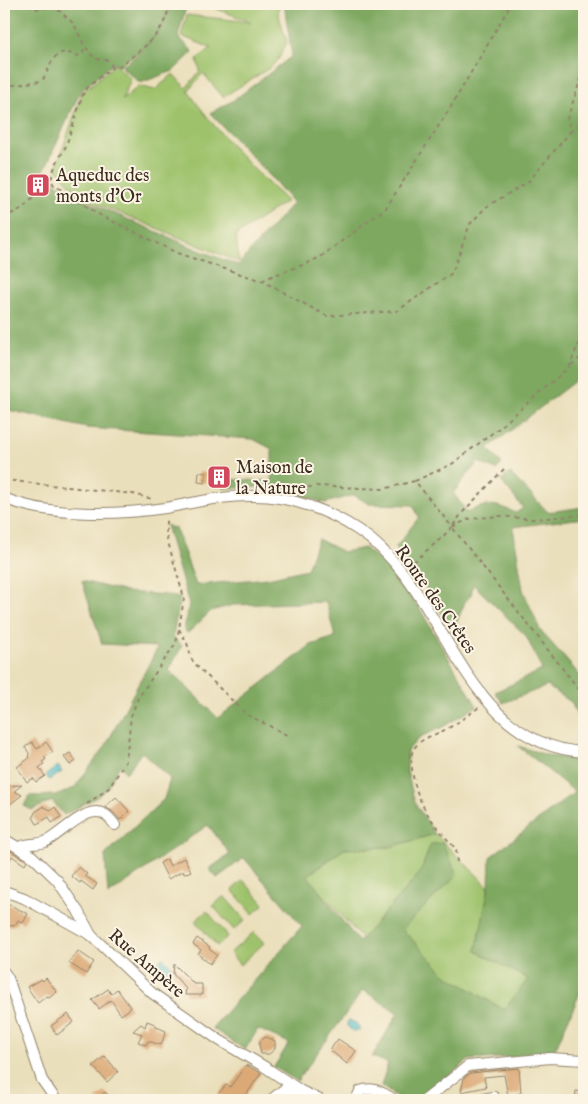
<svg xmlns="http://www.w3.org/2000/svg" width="588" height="1104" font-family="'IM FELL English',serif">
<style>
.green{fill:#9ec26c;stroke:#6c7645}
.forest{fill:#7ea860;stroke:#5c693f}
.water{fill:#4ebbc6;stroke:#447272}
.building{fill:#dba976}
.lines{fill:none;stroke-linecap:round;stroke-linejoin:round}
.minor-casing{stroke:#92846c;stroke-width:12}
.path{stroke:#92846c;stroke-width:2;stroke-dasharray:4 4;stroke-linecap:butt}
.minor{stroke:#fff;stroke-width:10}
.labels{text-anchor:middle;stroke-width:4;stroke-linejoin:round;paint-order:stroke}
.poi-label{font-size:18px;fill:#3b2a1e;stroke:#fcf5e5;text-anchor:start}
.street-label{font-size:18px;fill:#3b2a1e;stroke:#fcf5e5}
</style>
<rect width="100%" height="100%" fill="#fcf5e5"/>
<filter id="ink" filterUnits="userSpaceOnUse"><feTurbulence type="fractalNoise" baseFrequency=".02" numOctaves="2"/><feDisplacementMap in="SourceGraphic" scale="10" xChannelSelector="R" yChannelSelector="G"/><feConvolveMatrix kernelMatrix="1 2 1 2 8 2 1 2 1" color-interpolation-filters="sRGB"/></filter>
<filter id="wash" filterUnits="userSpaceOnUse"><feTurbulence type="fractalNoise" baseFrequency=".0096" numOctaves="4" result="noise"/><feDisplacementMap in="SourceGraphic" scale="20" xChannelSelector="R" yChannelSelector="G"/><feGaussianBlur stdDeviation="1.12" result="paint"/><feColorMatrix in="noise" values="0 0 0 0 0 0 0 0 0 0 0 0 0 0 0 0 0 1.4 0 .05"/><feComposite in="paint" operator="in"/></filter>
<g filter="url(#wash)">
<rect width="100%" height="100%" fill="#eadfbb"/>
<g class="green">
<path d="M204,4H279L278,13L287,42L278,60L268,69L223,97L203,73L188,91C216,131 251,168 287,201L236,235L239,262L81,197L56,168L82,93L114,65L120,68L131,79L122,100L139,86L155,90L173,74L186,88L200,71L197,59L211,48L181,36L187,15L251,22Z"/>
<path d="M435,834L489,887L477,951L529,979L504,1010L446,975L401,928L457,875L431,844L420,873L362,939L307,876L344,849L390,847Z"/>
<path d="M243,880L264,904L253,914L232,890Z"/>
<path d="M224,896L245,920L234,930L213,906Z"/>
<path d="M207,911L228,936L217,946L195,921Z"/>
<path d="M254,932L264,943L240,965L230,953Z"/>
</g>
<g class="forest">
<path d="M4,4H169C162,37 145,46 120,65L113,63L80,92L43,173L72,195L201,251L238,265L293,203L272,178L210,113L234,100L292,56L284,4H584V374L488,448L502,464L496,470L478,462L453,493L467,512C489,503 494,503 516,513L523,508L501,481L510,473L548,512L584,507V518L513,527L523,590L540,630L584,680V743H577L581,725L571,702L547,686L503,703L495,692L542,670L526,636L473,584L471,595L465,602L453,631L420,579L396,547L419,517L413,505L369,504L354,495L325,503L274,487L223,488L224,479L272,481V449L253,439L87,428L4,409Z"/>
<path d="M171,4H187L178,36L193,52L173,71L140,83L122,67C144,48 164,34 171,4Z"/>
<path d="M166,525L176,529L196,585L268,578L307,569L318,539L343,552L364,548L386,565L418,606L477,706L443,727L420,737L407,751V772L415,803L435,834L390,847L344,849L307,875L359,942L420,873L431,844L443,843L457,875L402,929L446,975L504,1010L528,979L476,951L489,887L490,857L575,792L518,746L550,756L584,761V984L553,1054L469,1060L419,1100L397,1097L381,1086L388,1063L372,1057L398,1013L363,990L297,1081L274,1067L289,1043L258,1029L245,1050L212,1028L302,926L244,858L217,878L209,869L230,854L208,825L108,895L105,855L164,799L170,779L142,752L126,773L120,765L107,788L97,797L64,815L52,801L32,810L24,806L29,796L58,795L74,788L105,747L158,647L102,644L82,581L127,592L166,595L180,598L173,636L182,646L169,670L218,718L311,645L335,637L326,602L233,605L211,611L188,633L184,630L189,604Z"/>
</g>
<g class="water">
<path d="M58,766L62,772L49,780L46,775Z"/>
<path d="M162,957L172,966L168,972L158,963Z"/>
<path d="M349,1020L356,1023L360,1029L358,1031C353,1032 348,1029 347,1023Z"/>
</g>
<g id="blocks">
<g class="building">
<path d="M199,472L206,473L205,483L198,482Z"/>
<path d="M32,742L37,749L46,742L53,752L44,757L46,759L42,762L44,764L39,768L45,776L36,782L33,778L27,782L17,767L28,759L29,753L25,747Z"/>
<path d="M70,753L76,761L70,765L64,757Z"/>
<path d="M22,785L14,791L22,795L4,809L5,786Z"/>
<path d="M116,797L129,811L120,820L112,811L105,807Z"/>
<path d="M42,806L51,810L55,807L61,817L52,823L49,817L37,824L33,817L35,812L43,807Z"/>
<path d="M4,847L27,861L25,865L12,856L4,870Z"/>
<path d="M184,858L191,871L184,874L183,871L168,879L160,863L167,859L170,866Z"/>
<path d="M79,867L87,874L85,876L97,884L93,890L81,881L80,883L71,876Z"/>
<path d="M10,905L28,914L23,923L18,920L15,925L4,927V906Z"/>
<path d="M197,938L210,947L209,949L217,955L210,964L198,954L201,950L193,944Z"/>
<path d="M78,951L94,962L86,974L69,963Z"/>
<path d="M174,964L194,984H202V995H185L186,989L173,974Z"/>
<path d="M46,978L57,992L49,998L47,996L38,1003L27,987L41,979L43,981Z"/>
<path d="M108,989L111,994L117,989L131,1008L121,1015L111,1000L99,1009L92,1000Z"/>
<path d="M68,1014L74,1022L57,1035L51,1026Z"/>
<path d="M147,1021L155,1024L154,1026L166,1031L161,1045L148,1041L146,1045L138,1042L142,1034L133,1031L141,1024L145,1027Z"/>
<path d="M266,1037L275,1041V1049L269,1054H261L259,1044L261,1040Z"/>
<path d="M338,1039L356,1051L347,1064L330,1050Z"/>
<path d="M105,1056L118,1072L107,1082L93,1066Z"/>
<path d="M246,1065L261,1073L246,1095L254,1100H226L218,1094L227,1084L230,1087Z"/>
<path d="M519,1068L521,1093L508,1096L504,1075L484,1077L486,1087L461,1092L464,1078L471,1073Z"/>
<path d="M576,1091L584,1092V1100L575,1099Z"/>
<path d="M105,1092L113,1100H95Z"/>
</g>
</g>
</g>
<g filter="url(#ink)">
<use href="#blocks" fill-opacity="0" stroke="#92846c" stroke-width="1"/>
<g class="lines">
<g class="minor-casing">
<g id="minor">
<path d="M4,498C48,517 118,515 165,508C194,503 224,495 255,496C290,496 328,510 358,530C448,588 460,745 584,752"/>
<path d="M4,839L32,856L57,880L78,911L91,935L152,993L219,1040L265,1067L301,1091L320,1100"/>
<path d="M19,847C30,842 37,845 45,842C60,835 87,804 104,814C108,816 112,821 115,825"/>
<path d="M4,891L24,898L91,935"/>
<path d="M4,972L8,978L42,1080L56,1100"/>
<path d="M271,1100L283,1090L300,1092"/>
<path d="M356,1100L360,1091C375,1086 382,1093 395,1100"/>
<path d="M425,1100L468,1066L550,1058L584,1060"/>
<path d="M478,1100L494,1097"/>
</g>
</g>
<g class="path">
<path d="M30,4V6L37,9L54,6L74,24L84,45L95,59L107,60L113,67"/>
<path d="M170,4C163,36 144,47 120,66L113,67L89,86L83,94L66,146L55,166L51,180L54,185L100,215L177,253L262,281L327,316L397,311L452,273L470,224L486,207L528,182L571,131"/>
<path d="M584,70L567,119L571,131L584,121"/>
<path d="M4,85C20,86 27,82 42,81C52,65 53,44 77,56L83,53L84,45"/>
<path d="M4,209L11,214L23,208L51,180"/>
<path d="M262,281L272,276L308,263L322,256L386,208L452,105L511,4"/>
<path d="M571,365L584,355"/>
<path d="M504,469L463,512L452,527L584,696"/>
<path d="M4,480L133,494L152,499"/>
<path d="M415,481L452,464L499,428L569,367L579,343L584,322"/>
<path d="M292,490L316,486L383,489L415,481L452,527L469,519L499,516L533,519L584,515"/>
<path d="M408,568C422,553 439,542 452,527"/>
<path d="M179,629L187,643L192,660L197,666L246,714L287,735"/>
<path d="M87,804L109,788L126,761L131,716L138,698L176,643L179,629L184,598L166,535V517"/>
<path d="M457,862L456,849C433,824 416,804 412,769C411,761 410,753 415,747C423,737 435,735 445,730C458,723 469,714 481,706"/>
</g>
<use href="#minor" class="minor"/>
</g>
</g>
<defs>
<g id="building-square" transform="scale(1.25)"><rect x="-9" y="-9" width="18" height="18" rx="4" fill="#d1495b" stroke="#fcf5e5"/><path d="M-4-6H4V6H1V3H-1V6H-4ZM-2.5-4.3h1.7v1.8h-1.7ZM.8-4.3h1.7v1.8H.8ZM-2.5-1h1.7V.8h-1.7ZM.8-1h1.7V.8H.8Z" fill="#fff"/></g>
</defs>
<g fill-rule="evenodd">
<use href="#building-square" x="38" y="185"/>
<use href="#building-square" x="219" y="477"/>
</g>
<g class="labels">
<g class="poi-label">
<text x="56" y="181">Aqueduc des<tspan x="56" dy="21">monts d'Or</tspan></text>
<text x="236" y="473">Maison de<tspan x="236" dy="21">la Nature</tspan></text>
</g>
<g class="street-label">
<text transform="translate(436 599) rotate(55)" y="6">Route des Crêtes</text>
<text transform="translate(147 963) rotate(41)" y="6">Rue Ampère</text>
</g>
</g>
<rect width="588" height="1104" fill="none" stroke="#fcf5e5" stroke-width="20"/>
</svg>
